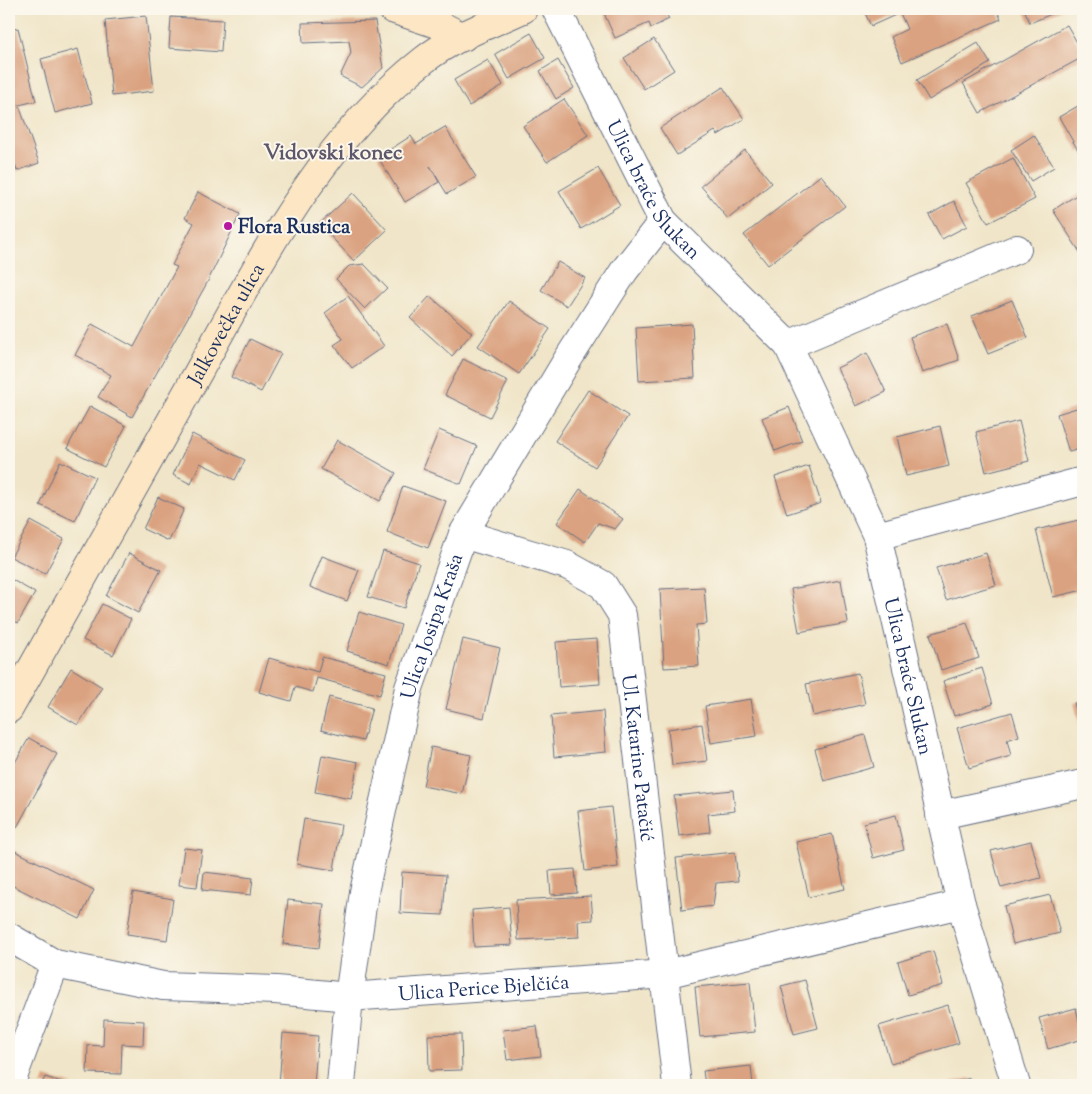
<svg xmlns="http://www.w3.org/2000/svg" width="1092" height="1094" font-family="'Sorts Mill Goudy',serif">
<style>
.building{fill:#daa280}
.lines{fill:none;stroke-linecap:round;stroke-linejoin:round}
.street-casing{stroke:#666f83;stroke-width:30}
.secondary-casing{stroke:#666f83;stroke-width:30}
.street{stroke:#fff;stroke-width:28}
.secondary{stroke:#fce6c4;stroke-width:28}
.poi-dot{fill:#b5179e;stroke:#fbf7ec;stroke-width:2}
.labels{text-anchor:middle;stroke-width:4;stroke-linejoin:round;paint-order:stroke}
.street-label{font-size:20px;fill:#1b2f5e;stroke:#fbf7ec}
.poi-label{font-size:20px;font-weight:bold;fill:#1b2f5e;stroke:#fbf7ec;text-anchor:start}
.neighbourhood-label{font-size:21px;font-weight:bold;fill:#5e576a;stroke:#fbf7ec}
</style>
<rect width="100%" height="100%" fill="#fbf7ec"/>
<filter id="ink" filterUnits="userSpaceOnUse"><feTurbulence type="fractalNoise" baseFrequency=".02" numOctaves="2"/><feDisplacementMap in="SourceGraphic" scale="10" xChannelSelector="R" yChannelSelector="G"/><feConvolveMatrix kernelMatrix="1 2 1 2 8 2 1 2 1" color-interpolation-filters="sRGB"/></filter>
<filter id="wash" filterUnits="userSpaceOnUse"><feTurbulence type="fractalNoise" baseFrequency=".0096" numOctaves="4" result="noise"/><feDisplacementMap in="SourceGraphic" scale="20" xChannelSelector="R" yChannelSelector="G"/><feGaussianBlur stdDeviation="1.12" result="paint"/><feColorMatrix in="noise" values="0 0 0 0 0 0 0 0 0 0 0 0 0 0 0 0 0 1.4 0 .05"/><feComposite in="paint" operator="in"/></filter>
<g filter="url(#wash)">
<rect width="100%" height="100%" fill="#f0e5c8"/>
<g id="blocks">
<g class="building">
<path d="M602,9H664L669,19L651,28L649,23L615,38Z"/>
<path d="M863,9H996L1001,19L902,62L891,37L907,29L900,13L871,26Z"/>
<path d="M1024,9H1063L1030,23Z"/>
<path d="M146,16L154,91L112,96L105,20Z"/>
<path d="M171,17L223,20L221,52L169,48Z"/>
<path d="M375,21L383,68L362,87L340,76L351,53L349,41L303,43L302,23Z"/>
<path d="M1067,25L1083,53V57L980,113L963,83Z"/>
<path d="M18,28L36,101L19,105L39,163L17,171L9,146V30Z"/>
<path d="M531,33L545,58L509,79L495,54Z"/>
<path d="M654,39L674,70L644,89L624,58Z"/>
<path d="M978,43L990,63L929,100L917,80Z"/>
<path d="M78,49L92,103L55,113L41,59Z"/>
<path d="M488,60L503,85L469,106L454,80Z"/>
<path d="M558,60L574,88L556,99L540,71Z"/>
<path d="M723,87L744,119L718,135L715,131L677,155L660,128Z"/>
<path d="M564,99L588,135L547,162L523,126Z"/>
<path d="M1083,103V150L1079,152L1059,117Z"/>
<path d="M445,127L476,177L447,194L430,166L439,182L405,202L378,157L411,136L416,144Z"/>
<path d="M1034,135L1054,167L1031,181L1011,150Z"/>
<path d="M745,150L772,183L728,219L701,186Z"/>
<path d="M1013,158L1035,199L988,223L966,183Z"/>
<path d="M598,168L620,205L581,229L559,191Z"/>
<path d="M821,175L845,206L768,265L744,235Z"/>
<path d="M1083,191V257L1053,210Z"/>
<path d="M198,192L240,214L207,283L132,417L98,397L111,375L75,355L92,324L134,347L177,267L172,265L194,223L185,218Z"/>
<path d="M353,193L387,230L354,261L319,224Z"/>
<path d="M954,201L967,226L942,239L929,215Z"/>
<path d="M558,262L585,278L567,306L541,290Z"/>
<path d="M364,264L387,288L365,309L336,279L349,266Z"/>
<path d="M348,296L384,346L352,368L334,345L343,339L325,313Z"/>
<path d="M430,296L472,333L452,356L410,318Z"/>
<path d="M1012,300L1028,338L988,354L972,316Z"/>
<path d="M509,301L550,329L519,374L478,346Z"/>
<path d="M692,324L695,378L639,381L636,328Z"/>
<path d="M947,324L959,360L922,373L910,337Z"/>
<path d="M250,339L281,354L261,392L231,377Z"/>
<path d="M867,353L886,392L856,406L837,368Z"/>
<path d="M463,359L508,381L490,417L445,395Z"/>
<path d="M588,390L628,416L595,467L555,441Z"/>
<path d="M90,406L126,426L104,467L67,448Z"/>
<path d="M1083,406V448L1069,452L1057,414Z"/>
<path d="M789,407L802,441L775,451L762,418Z"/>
<path d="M1019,421L1029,461L986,472L976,432Z"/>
<path d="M940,426L949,466L906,476L897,437Z"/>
<path d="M439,430L477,446L461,484L423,469Z"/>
<path d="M192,434L245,460L235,480L200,463L191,484L173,475Z"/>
<path d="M337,440L396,473L380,501L321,469Z"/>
<path d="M60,461L95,477L75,521L40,505Z"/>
<path d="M809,466L821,503L787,514L775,477Z"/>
<path d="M403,486L446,501L428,548L387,532Z"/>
<path d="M580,489L623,519L615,529L598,523L585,542L557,523Z"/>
<path d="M158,497L184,509L169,541L143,529Z"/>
<path d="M1083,519V590L1053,597L1036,530Z"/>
<path d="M31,521L64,539L45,574L11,557Z"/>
<path d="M383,551L419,563L404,608L368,597Z"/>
<path d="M129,553L161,570L138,613L106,596Z"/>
<path d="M986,553L996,585L946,600L936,568Z"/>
<path d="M322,556L359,570L347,601L310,587Z"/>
<path d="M9,578L35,593L18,623L9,618Z"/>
<path d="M841,580L848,623L799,632L791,589Z"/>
<path d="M704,587L707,624L696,625L699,666L664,668L660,589Z"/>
<path d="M102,604L131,619L113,655L83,640Z"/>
<path d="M359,612L401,625L389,664L347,651Z"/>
<path d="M967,623L979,658L941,670L930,634Z"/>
<path d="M463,639L500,648L484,718L446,709Z"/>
<path d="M597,639L600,684L559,687L556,642Z"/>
<path d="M322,657L386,673L380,695L317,678L313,692L295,687L291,701L259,692L269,658L318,672Z"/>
<path d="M71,668L102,687L78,725L48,707Z"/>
<path d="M982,668L993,704L954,716L943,681Z"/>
<path d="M858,673L865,704L813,716L806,684Z"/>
<path d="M329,697L372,708L363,741L321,730Z"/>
<path d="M751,699L757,736L711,743L705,706Z"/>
<path d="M1083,701V737L1074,703Z"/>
<path d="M603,711L606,752L554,757L551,716Z"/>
<path d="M1012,712L1019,736L1007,740L1011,756L969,768L957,728Z"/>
<path d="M702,724L707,761L672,765L668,729Z"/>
<path d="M865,735L874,767L824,781L815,749Z"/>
<path d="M29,738L57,754L17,827L9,823V773Z"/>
<path d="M431,747L471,755L462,794L423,786Z"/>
<path d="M322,755L358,762L351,799L315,792Z"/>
<path d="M733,790L735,811L708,814L710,832L679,836L674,796Z"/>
<path d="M611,807L618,867L585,871L578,811Z"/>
<path d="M896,815L904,850L873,858L864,823Z"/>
<path d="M304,819L341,825L334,870L297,864Z"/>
<path d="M832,834L845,889L809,897L796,842Z"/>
<path d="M1031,841L1041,878L1001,888L991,851Z"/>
<path d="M9,848L94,890L80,919L9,884Z"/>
<path d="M184,848L202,850L197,887L179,885Z"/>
<path d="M735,852L738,881L716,883L713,906L682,910L676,858Z"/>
<path d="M575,869L577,893L551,895L549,871Z"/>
<path d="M204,872L253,878L251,895L202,890Z"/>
<path d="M402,872L446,875L443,915L400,913Z"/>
<path d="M133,892L173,899L167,940L127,934Z"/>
<path d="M1050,895L1060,933L1013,944L1004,906Z"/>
<path d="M591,896L593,920L578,921L579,937L518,940L516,900Z"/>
<path d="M288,900L324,904L319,948L283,944Z"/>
<path d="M509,907L512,945L474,947L472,910Z"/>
<path d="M933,951L943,985L908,995L898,962Z"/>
<path d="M805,980L818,1028L794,1034L781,986Z"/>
<path d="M750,982L755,1032L700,1037L695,987Z"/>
<path d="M948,1005L959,1043L891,1064L879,1026Z"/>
<path d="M1076,1008L1083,1039L1048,1049L1039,1018Z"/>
<path d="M104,1019L144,1021L143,1045L122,1044L121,1074L87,1073L88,1045L103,1046Z"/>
<path d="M537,1026L541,1056L507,1060L503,1030Z"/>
<path d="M283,1033L318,1036L314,1085H279Z"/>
<path d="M461,1034L462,1070L429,1071L428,1035Z"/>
<path d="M751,1066L753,1085H705L703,1071Z"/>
<path d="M45,1077L73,1085H41Z"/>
<path d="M970,1078L972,1085H945Z"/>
</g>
</g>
</g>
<g filter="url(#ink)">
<use href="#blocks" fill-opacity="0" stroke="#666f83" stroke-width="1"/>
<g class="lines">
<g class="street-casing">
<g id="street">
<path id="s1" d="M556,9L663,221L788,345L877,536L961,904L1016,1085"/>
<path d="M788,345L1017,249"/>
<path id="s2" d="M463,534L567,565L603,585L622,615L677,1085"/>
<path d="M877,536L1083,481"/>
<path d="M940,815L1083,784"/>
<path id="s3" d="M9,937L55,964L163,986L276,990L349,997L665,974L961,904"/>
<path d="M10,1085L55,964"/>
<path id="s4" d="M341,1085L349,997L364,892L409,688L463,534L568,359L624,271L663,221"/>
</g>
</g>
<g class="secondary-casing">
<g id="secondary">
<path d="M392,9L440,25L463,37"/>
<path id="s5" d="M9,709C69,602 130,494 190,387C256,270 316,144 424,60C453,37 490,24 523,9"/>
</g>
</g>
<use href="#street" class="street"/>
<use href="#secondary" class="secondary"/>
</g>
</g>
<circle class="poi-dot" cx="228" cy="226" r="5"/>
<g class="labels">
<g class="street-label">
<text dy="7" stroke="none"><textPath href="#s1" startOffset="206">Ulica braće Slukan</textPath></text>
<text dy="7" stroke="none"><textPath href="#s5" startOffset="442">Jalkovečka ulica</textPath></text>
<text dy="7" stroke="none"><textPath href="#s4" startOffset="469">Ulica Josipa Kraša</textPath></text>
<text dy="7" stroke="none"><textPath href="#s1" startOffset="768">Ulica braće Slukan</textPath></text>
<text dy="7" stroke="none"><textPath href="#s2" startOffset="329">Ul. Katarine Patačić</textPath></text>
<text dy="7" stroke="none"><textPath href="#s3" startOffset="485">Ulica Perice Bjelčića</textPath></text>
</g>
<g class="poi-label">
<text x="238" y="233">Flora Rustica</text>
</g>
<g class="neighbourhood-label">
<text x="333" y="159">Vidovski konec</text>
</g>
</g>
<rect width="1092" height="1094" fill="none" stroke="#fbf7ec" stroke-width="30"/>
</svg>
